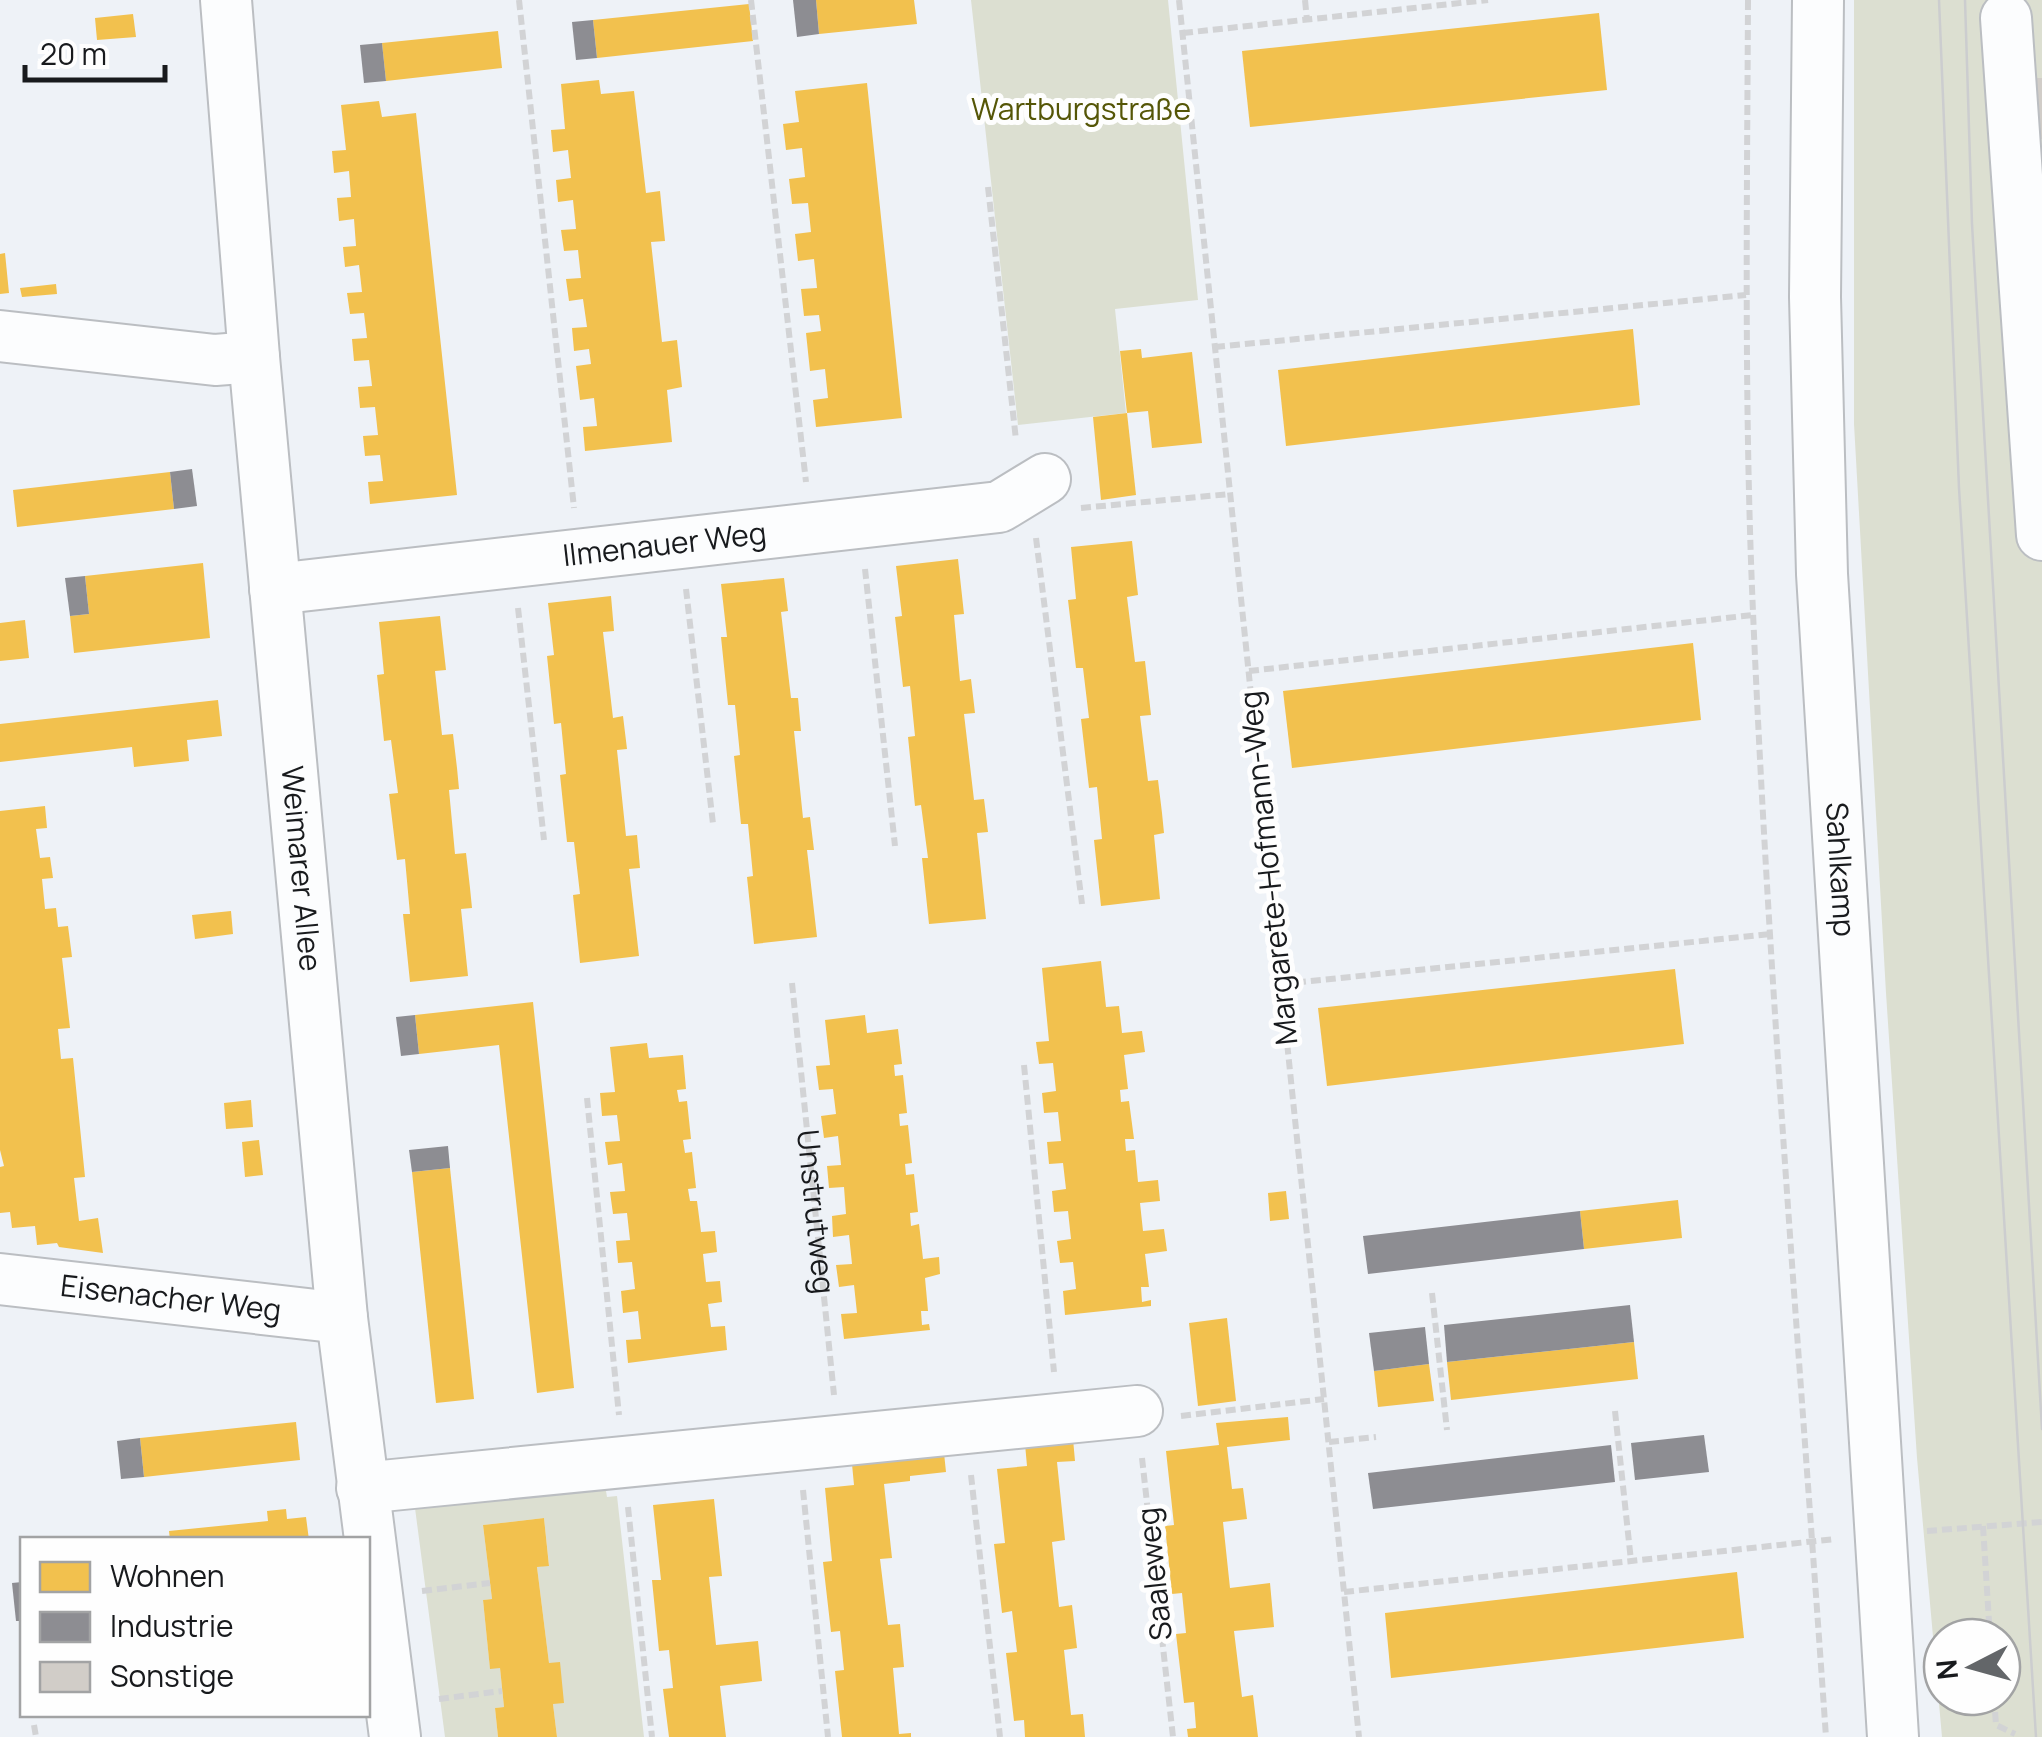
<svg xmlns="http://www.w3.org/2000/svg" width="2042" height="1737" font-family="Manrope,sans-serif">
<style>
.green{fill:#dcdfd1;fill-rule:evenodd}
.homes{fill:#f2c14e}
.industry{fill:#8d8d92}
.building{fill:#d1cdc8}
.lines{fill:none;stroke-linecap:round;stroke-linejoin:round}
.minor-casing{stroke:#bbbec2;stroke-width:54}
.path{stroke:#d2d3d5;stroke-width:6;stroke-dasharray:10 5;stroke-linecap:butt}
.minor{stroke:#fcfdfe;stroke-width:50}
.tram{stroke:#cccdcf;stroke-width:2.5}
.labels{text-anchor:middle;stroke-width:10;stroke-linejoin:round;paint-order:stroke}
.park-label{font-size:30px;fill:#555607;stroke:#fefefe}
.street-label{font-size:30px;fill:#181a1d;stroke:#fefefe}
</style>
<rect width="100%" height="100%" fill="#eef2f7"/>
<g class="green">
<path d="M971,0H1168L1198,300L1115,309L1126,413L1018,425Z"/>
<path d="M1854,0H2042V1737H1942L1917,1458L1886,993L1854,424ZM1942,1637H2002V1697H1942Z"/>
<path d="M605,1485L607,1497L617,1496L644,1737H557L553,1704L560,1663H549L537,1567L549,1565L544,1518L483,1525L492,1599L483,1600L490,1668H500L504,1707L495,1708L498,1737H445L415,1508Z"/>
</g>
<g class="homes">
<path d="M816,0H914L917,24L819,34Z"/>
<path d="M749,4L753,41L597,58L593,20Z"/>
<path d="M1599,13L1607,90L1250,127L1242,51Z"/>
<path d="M133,14L136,37L97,40L95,18Z"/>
<path d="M498,31L502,68L386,81L382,43Z"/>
<path d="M599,80L601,94L634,91L646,193L660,191L665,241L651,242L662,342L677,340L682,387L667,390L672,442L585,451L583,427L597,426L594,398L580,400L576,366L591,364L589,349L574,351L572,328L587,327L583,299L569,301L566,279L581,278L578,250L564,251L561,230L576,229L573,200L558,202L556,180L571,178L568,150L553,152L551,130L565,129L561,84Z"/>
<path d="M867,83L902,418L816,427L813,400L828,398L825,369L810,371L806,333L821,331L819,315L804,316L801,289L817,288L814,259L798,261L795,234L811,232L808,203L792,204L789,179L805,177L802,148L786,150L783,124L799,122L795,91Z"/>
<path d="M379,101L382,117L416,113L457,495L370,504L368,482L383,481L380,455L365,456L363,436L378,435L375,407L360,408L358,387L372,386L369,360L354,361L352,339L367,338L364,313L350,314L347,293L362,292L359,265L345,267L343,247L356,246L354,219L339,221L337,198L351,197L349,171L334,173L332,151L346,150L341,105Z"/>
<path d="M5,253L9,293L0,294V254Z"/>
<path d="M56,284L57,294L22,297L20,288Z"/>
<path d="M1633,329L1640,405L1286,446L1278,370Z"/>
<path d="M1141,349L1142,358L1192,352L1202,443L1152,448L1148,411L1127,413L1120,351Z"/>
<path d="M1127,413L1136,495L1101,500L1093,417Z"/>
<path d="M170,472L174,509L17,527L13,490Z"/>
<path d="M1132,541L1138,595L1127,597L1135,662L1145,661L1151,715L1140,716L1148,781L1158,780L1162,813L1164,833L1154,835L1160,899L1101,906L1094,840L1102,839L1097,787L1089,788L1081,719L1089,718L1083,668H1076L1068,600L1076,599L1071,547Z"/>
<path d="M958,559L964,614L954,615L960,681L971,679L975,713L964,714L974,800L984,799L988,832L977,833L986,919L929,924L922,858H928L921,805L915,806L908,737L915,736L910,686L903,687L895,617L902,616L896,566Z"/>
<path d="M203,563L210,638L74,653L70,616L89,614L85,576Z"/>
<path d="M784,578L788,611L781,612L791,698H798L801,731H794L803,818L810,817L814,850H807L817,937L754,944L747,877L753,876L748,824H741L734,756L740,755L735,705H728L721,637H727L721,584Z"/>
<path d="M611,596L614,631L603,632L613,718L623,716L627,749L617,750L626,836L637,835L640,868L629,869L639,956L580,963L573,895L580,894L574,842H567L560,775L566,774L561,723L554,724L547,656L554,655L548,603Z"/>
<path d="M440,616L446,670L435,671L442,735L453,734L457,768L459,789L449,790L455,854L466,853L470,888L472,908L461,909L468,976L410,982L403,914H410L405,859L397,860L389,794L398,793L391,740L384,741L377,675L384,674L379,622Z"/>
<path d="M25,620L29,658L0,661V623Z"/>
<path d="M1693,643L1701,720L1292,768L1283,691Z"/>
<path d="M218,700L222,736L187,740L189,761L134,767L132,747L0,762V724Z"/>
<path d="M45,806L47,828L36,829L40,858L50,857L53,878L42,879L45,909L56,908L58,927L68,926L72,957L62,958L70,1028L58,1029L61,1059L73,1058L85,1177L74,1178L79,1221L98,1218L103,1253L59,1247L57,1243L37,1245L35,1226L12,1228L10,1212L0,1213V1167L4,1166L0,1150V811Z"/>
<path d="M231,911L233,934L195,939L192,915Z"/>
<path d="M1101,961L1106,1007L1119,1006L1122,1033L1142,1031L1145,1052L1124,1055L1128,1089L1120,1090L1121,1102L1129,1101L1134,1139H1125L1126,1151L1135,1150L1138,1182L1158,1180L1160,1201L1140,1203L1143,1231L1164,1229L1167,1251L1145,1254L1149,1287H1141L1142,1302L1151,1300V1306L1065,1315L1063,1291L1076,1289L1073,1262L1060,1263L1057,1241L1071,1239L1068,1211L1054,1212L1052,1191L1066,1189L1063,1163L1049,1164L1047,1142L1061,1141L1058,1112L1044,1113L1042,1093L1056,1091L1053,1063L1039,1064L1036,1042L1049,1041L1042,968Z"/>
<path d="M1675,969L1684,1044L1327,1086L1318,1008Z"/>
<path d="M533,1002L574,1388L537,1393L499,1045L419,1054L415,1015Z"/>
<path d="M865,1015L867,1033L898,1029L902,1064L894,1065L895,1076L903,1075L907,1113L899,1114L900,1126L908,1125L912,1163L905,1164L906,1175L914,1174L918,1212L910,1213L911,1226L919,1224L923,1259L939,1257L940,1274L925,1278L928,1311H921L922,1325L929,1324L930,1330L844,1339L841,1314L857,1313L854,1285L839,1287L836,1265L852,1264L849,1235L833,1237L832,1216L846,1214L844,1187L829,1188L827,1166L841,1165L838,1136L824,1138L821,1116L836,1114L833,1089L819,1090L816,1066L830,1065L825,1020Z"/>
<path d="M647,1043L649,1058L683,1055L686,1089L677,1090L679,1102L687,1101L691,1139L683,1140L685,1153L692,1152L696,1188L688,1189L690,1201H697L701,1232L715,1231L717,1252L703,1254L706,1282L720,1281L722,1302L708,1304L711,1327L725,1326L727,1350L628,1363L626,1340L641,1339L638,1311L623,1313L621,1291L635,1289L632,1262L618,1263L616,1241L630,1240L627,1213L613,1214L610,1192L625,1191L622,1163L608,1165L605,1142L620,1141L617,1115L602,1116L600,1093L615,1092L610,1047Z"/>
<path d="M251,1100L253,1127L226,1129L224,1103Z"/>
<path d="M259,1140L263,1175L245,1177L242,1142Z"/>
<path d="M450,1168L474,1399L436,1403L412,1172Z"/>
<path d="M1286,1191L1289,1219L1270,1221L1268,1193Z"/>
<path d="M1678,1200L1682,1238L1584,1249L1580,1211Z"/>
<path d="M1227,1318L1236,1401L1198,1406L1189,1323Z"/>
<path d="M1634,1342L1638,1379L1451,1400L1447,1362Z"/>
<path d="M1429,1364L1434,1401L1378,1407L1374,1371Z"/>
<path d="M1288,1417L1290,1440L1227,1447L1232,1489L1243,1488L1247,1519L1223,1522L1230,1588L1270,1583L1274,1627L1234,1631L1242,1697L1253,1695L1258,1737H1188L1187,1729L1196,1728L1194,1702L1184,1703L1176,1634L1186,1633L1182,1593L1172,1594L1165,1526L1174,1525L1166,1451L1219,1445L1216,1423Z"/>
<path d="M296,1422L300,1460L144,1477L140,1438Z"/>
<path d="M1073,1439L1075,1461L1057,1462L1065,1540L1052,1542L1059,1607L1072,1605L1077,1648L1064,1650L1071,1715L1083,1714L1085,1737H1025L1024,1720L1014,1721L1006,1653L1017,1652L1012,1611L1002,1613L994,1544L1005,1543L997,1469L1027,1466L1025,1444Z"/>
<path d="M944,1453L946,1472L910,1476V1481L884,1484L892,1558L880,1559L888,1625L900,1624L904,1667L893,1668L899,1734L911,1733V1737H842L835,1671L844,1670L840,1631L831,1632L823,1562L832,1561L825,1488L854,1485L852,1464Z"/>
<path d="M714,1499L722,1576L709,1577L716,1645L758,1641L762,1681L720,1686L726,1737H669L663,1689L673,1688L669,1650L659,1651L652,1580H661L653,1505Z"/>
<path d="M286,1509L287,1519L306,1517L309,1540H170L169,1531L268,1521L267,1511Z"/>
<path d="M544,1518L549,1566L537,1567L549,1663L560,1662L564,1703L553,1704L557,1737H498L495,1708L504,1707L500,1668L490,1669L483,1600L492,1599L483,1525Z"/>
<path d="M1737,1572L1744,1638L1391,1678L1385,1613Z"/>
</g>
<g class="industry">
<path d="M793,0H816L819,34L797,37Z"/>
<path d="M593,20L597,58L576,60L572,22Z"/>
<path d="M382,43L386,81L364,83L360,45Z"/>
<path d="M192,469L197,506L174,509L170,472Z"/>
<path d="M85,576L89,614L70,616L65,578Z"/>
<path d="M415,1015L419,1054L401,1056L396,1017Z"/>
<path d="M448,1146L450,1168L412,1172L409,1150Z"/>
<path d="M1580,1211L1584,1249L1368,1274L1363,1236Z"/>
<path d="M1630,1305L1634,1342L1447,1362L1444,1325Z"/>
<path d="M1425,1327L1429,1364L1374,1371L1369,1333Z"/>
<path d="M1704,1435L1709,1472L1635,1480L1631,1443Z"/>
<path d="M140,1438L144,1477L121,1479L117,1441Z"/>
<path d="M1611,1445L1615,1482L1373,1509L1368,1473Z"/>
<path d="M22,1582V1621H16L12,1583Z"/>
</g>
<path class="building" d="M2035,78H2042V139H2039Z"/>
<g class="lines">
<g class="minor-casing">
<g id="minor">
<path id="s2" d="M226,0L254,357L342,1318L395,1737"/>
<path id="s3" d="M1818,0L1815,297L1822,574L1893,1737"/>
<path d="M2006,18L2042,535"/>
<path d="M0,336L215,360L254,357"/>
<path id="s4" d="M275,589L999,507L1045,479"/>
<path id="s5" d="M0,1279L342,1318"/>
<path d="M362,1488L1137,1411"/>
</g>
</g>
<g class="path">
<path d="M519,0L574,508"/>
<path d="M751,0L806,482"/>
<path d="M1179,0L1359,1737"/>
<path d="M1305,0L1307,20"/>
<path d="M1748,0C1747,204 1744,408 1753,612C1769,987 1800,1362 1826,1737"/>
<path d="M1183,33L1488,0"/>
<path d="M988,187L1016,440"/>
<path d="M1215,347L1746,295"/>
<path d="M1081,508L1230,494"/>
<path d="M1036,538L1082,904"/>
<path d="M865,569L895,846"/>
<path d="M686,589L713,824"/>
<path d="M518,608L544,840"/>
<path d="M1249,671L1753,615"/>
<path id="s1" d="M792,983L834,1395"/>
<path d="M1281,984L1771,934"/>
<path d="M1024,1065L1054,1372"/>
<path d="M587,1098L619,1415"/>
<path d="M1432,1293L1447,1430"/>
<path d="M1615,1411L1631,1561"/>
<path d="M1181,1416L1324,1399"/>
<path d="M1329,1442L1376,1437"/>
<path d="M1142,1458L1173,1737"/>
<path d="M971,1475L1000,1737"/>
<path d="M803,1490L828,1737"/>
<path d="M628,1507L652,1737"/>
<path d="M1983,1526L1990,1637"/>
<path d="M1927,1531L2042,1522"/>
<path d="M422,1591L490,1583"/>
<path d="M1344,1592L1835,1539"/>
<path d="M1994,1697L1996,1725L2015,1734"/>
<path d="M439,1699L502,1691"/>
<path d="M34,1725L36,1737"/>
</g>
<use href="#minor" class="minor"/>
<g class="tram">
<path d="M1939,0L1959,488L2036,1737"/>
<path d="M1965,0L1972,224L2042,1429"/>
</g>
</g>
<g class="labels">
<g class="park-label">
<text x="1081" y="120">Wartburgstraße</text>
</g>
<g class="street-label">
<text dy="10" stroke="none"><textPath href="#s4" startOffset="392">Ilmenauer Weg</textPath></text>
<text transform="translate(1269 868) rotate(-96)" y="10">Margarete-Hofmann-Weg</text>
<text dy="10" stroke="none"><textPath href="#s2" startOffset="872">Weimarer Allee</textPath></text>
<text dy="10" stroke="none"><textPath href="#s3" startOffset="870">Sahlkamp</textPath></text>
<text dy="10" stroke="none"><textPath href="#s1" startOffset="230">Unstrutweg</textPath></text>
<text dy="10" stroke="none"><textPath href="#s5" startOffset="172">Eisenacher Weg</textPath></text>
<text transform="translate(1155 1574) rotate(-96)" y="10">Saaleweg</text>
</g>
</g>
<rect x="20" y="1537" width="350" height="180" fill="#fefefe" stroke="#a2a3a4" stroke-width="2.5"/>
<rect x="40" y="1562" width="50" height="30" fill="#f2c14e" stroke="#a2a3a4" stroke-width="2.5"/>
<text x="110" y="1587" font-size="30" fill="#181a1d">Wohnen</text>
<rect x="40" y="1612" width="50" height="30" fill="#8d8d92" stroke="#a2a3a4" stroke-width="2.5"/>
<text x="110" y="1637" font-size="30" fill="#181a1d">Industrie</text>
<rect x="40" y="1662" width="50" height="30" fill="#d1cdc8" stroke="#a2a3a4" stroke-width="2.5"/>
<text x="110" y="1687" font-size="30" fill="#181a1d">Sonstige</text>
<g transform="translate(1972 1667) rotate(264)"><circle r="48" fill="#fefefe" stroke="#a2a3a4" stroke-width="2.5"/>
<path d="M0-8L18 38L0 25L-18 38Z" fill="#636669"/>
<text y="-15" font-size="28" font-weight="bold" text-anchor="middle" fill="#181a1d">N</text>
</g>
<path d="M25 65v15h140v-15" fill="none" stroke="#181a1d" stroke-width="5"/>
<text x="40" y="65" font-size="30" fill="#181a1d" stroke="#fefefe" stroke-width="8" paint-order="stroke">20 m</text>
</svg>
